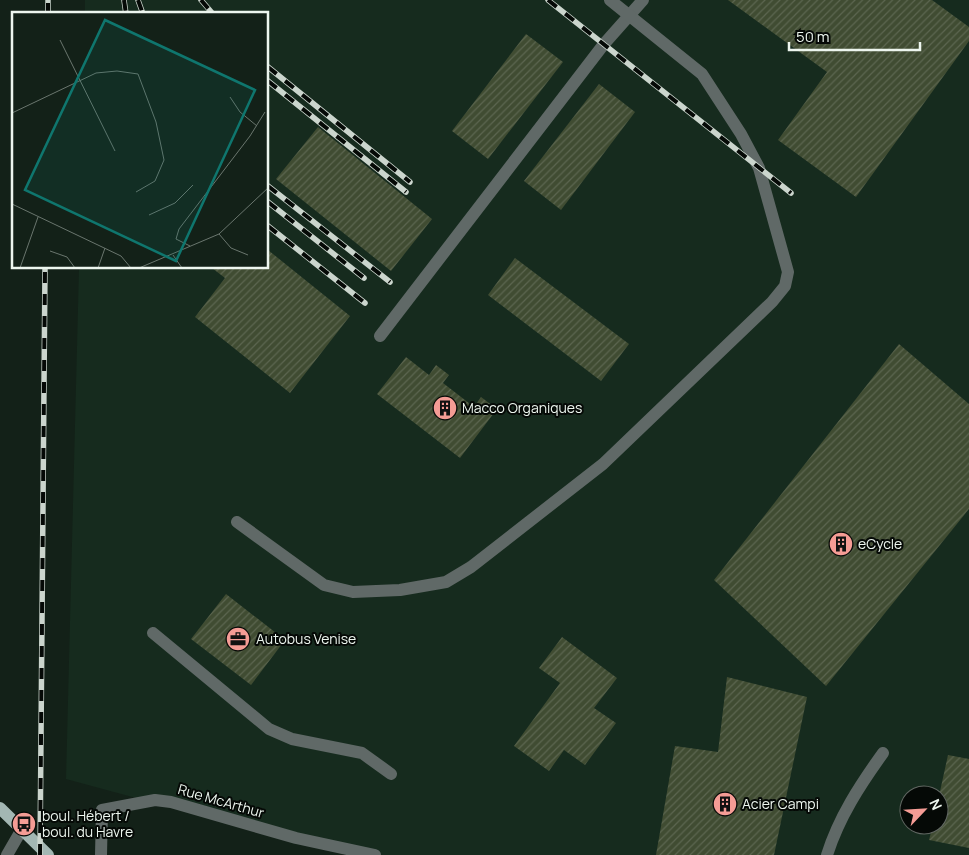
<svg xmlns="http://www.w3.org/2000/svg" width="969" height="855" font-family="Manrope,sans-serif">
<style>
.built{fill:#162b1e;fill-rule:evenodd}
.building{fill:url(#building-hatch)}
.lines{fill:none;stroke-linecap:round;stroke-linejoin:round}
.minor{stroke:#606967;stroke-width:12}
.major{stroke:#a3b7b3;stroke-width:12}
.rail-casing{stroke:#cbd5cd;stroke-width:5.5}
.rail{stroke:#050906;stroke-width:4;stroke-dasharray:11;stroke-linecap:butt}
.labels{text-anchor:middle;stroke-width:4;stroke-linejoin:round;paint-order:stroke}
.poi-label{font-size:14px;fill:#edf6ef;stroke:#050906;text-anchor:start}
.street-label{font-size:14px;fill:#edf6ef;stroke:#050906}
.inset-road{fill:none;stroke:#6a766e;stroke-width:1}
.view{fill:#0f766e;fill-opacity:0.15;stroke:#0f766e;stroke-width:2.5}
.inset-edge{fill:none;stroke:#edf6ef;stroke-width:2.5}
</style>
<defs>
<pattern id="building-hatch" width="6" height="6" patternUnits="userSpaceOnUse" patternTransform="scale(1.25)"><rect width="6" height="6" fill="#404c32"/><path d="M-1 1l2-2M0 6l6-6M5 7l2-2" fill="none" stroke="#5c6650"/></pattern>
</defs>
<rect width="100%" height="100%" fill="#132118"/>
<path class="built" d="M85,0H969V855H347L66,779L79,268H268V14H85ZM909,795H939V825H909Z"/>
<g class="building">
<path d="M728,0H932L969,27V41L856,197L778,140L827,72Z"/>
<path d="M526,34L563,62L488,159L452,131Z"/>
<path d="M599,84L635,112L561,210L524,181Z"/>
<path d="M318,127L432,219L391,271L276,179Z"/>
<path d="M268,250L350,316L290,393L195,317L225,278L212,268H268Z"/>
<path d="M515,258L629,344L601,381L488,295Z"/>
<path d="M899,344L969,404V509L826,686L714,580Z"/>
<path d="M406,357L429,375L436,365L449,375L443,383L474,407L481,397L497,409L460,458L377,394Z"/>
<path d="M226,594L285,640L251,685L191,639Z"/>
<path d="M562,637L617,678L594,708L616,723L585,765L564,750L549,771L514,746L560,683L539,668Z"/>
<path d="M727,677L807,697L774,855H656L675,746L718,752Z"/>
<path d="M948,755L969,759V848L929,840L933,825H939V796Z"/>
</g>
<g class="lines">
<g class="minor">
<path d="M380,336L604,44L643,0"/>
<path d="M237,522L324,585L353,592L400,590L446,582L471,567L603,464L772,302L785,286L788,272L759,168L741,134L702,74L610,0"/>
<path d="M153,633L269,729L292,739L362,753L391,774"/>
<path d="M7,855L22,829"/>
<path d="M101,855L102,810L155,800L171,802L296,838L375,855"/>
<path d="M827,855C839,817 860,785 883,753"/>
</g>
<path class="major" d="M0,808L48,855"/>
<g class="rail-casing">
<g id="rail">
<path d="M124,0L126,14"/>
<path d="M138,0L143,14"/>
<path d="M201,0L213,14"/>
<path d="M548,0L791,193"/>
<path d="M48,14V0"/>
<path d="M268,67L410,182"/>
<path d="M268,81L406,192"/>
<path d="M268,186L390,282"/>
<path d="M268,202L364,278"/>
<path d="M268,226L365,303"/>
<path d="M40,855L45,268"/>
</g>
</g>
<use href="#rail" class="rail"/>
</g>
<defs>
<g id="building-disc" transform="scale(1.25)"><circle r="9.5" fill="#f59c95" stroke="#050906"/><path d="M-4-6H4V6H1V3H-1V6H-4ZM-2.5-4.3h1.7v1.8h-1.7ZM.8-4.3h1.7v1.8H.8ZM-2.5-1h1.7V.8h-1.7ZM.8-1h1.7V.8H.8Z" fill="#111"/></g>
<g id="office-disc" transform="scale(1.25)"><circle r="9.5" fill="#f59c95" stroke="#050906"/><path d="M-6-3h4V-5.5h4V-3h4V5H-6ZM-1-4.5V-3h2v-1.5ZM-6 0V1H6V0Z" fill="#111"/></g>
<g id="bus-disc" transform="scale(1.25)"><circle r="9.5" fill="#f59c95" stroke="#050906"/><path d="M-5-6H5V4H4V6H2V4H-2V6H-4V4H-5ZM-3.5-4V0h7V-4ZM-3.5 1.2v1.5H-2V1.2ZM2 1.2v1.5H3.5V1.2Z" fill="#111"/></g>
</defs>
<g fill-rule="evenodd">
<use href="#building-disc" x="445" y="408"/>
<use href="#building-disc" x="841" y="544"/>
<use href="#office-disc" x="238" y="639"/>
<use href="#building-disc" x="725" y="804"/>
<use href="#bus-disc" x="24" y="824"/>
</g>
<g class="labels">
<g class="poi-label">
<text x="462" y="413">Macco Organiques</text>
<text x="858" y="549">eCycle</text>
<text x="256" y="644">Autobus Venise</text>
<text x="742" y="809">Acier Campi</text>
<text x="42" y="821">boul. Hébert /<tspan x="42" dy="16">boul. du Havre</tspan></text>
</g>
<g class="street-label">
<text transform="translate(221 801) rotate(16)" y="5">Rue McArthur</text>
</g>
</g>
<g transform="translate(12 12)">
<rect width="256" height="256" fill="#132118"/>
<path class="inset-road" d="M48,28L103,139M218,85L228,100L245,114M0,101L84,61L105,59L126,62L144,110L152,148L143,169L124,180M0,192L109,244L119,256M137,203L163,191L181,173M207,222L219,236L236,243M178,234L164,227L167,217L238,124L253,100M38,239L55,245L63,256M161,243L170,256M8,256L26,205M86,256L93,236M127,256L207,222L257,175"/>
<path class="view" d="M93,8L243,78L164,249L13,178Z"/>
<rect width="256" height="256" class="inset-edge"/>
</g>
<g transform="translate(924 810) rotate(65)"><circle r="24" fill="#050906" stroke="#626863"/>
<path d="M0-4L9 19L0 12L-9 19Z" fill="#f59c95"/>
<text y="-8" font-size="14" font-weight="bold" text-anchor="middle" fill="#edf6ef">N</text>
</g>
<path d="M789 42v8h131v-8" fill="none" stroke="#edf6ef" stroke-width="2.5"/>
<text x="796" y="42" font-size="15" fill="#edf6ef" stroke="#050906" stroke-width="4" paint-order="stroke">50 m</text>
</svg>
